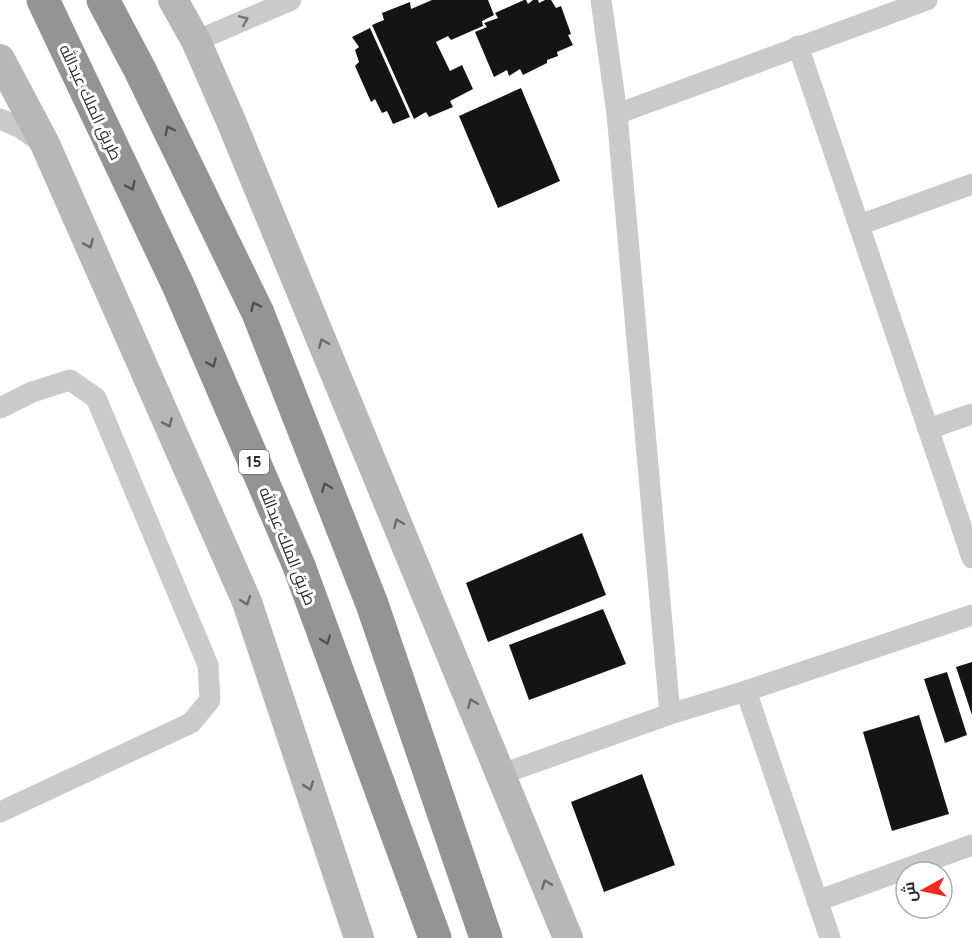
<svg xmlns="http://www.w3.org/2000/svg" width="972" height="938" font-family="Overpass,Cairo,sans-serif">
<style>
.building{fill:#141414}
.lines{fill:none;stroke-linecap:round;stroke-linejoin:round}
.street{stroke:#cacaca;stroke-width:21}
.secondary{stroke:#b7b7b7;stroke-width:30}
.highway{stroke:#949494;stroke-width:33}
.oneway{stroke:#747474}
.oneway2{stroke:#515151}
.oneway3{stroke:#6b6b6b}
.labels{text-anchor:middle;stroke-width:6;stroke-linejoin:round;paint-order:stroke}
.shield{fill:#fff;stroke:#6c6c6c;stroke-width:1.5}
.shield-label{font-size:15px;font-weight:bold;fill:#2d2d2d}
.street-label{font-size:16px;fill:#2d2d2d;stroke:#fff}
</style>
<rect width="100%" height="100%" fill="#fff"/>
<g class="building">
<path d="M432,0H488L494,15L482,21L483,26L451,40L448,36L436,42L450,71L462,65L473,89L450,101L453,107L429,117L426,112L414,119L372,25L384,20L382,13L410,2L411,9Z"/>
<path d="M524,0H526L528,4L533,0H538L539,3L545,0H551L556,8L561,6L571,34L568,35L573,45L557,52L558,56L547,60V63L523,75L520,69L509,76L507,70L494,77L475,32L487,27L484,23L498,18L495,13Z"/>
<path d="M370,28L410,117L393,124L387,111L382,113L375,99L371,102L355,66L359,62L355,50L359,47L352,37Z"/>
<path d="M521,88L560,181L498,208L459,116Z"/>
<path d="M582,533L606,595L488,642L466,583Z"/>
<path d="M603,609L626,664L529,700L509,645Z"/>
<path d="M972,662V715L956,667Z"/>
<path d="M947,672L967,735L945,743L924,679Z"/>
<path d="M919,715L949,814L892,831L863,732Z"/>
<path d="M642,774L675,865L604,892L571,802Z"/>
</g>
<g class="lines">
<g class="street">
<path d="M601,0L617,114L670,714"/>
<path d="M196,41L291,0"/>
<path d="M798,46L972,558"/>
<path d="M617,114L927,0"/>
<path d="M0,119L19,127L41,142"/>
<path d="M859,225L972,184"/>
<path d="M0,408L32,392L70,380L96,398L208,665L210,700L191,723L0,812"/>
<path d="M928,429L972,414"/>
<path d="M746,691L830,938"/>
<path d="M502,774L670,714L746,691L972,615"/>
<path d="M817,901L972,845"/>
</g>
<g class="secondary">
<path d="M173,0L196,41L231,121L568,938"/>
<path d="M0,59L45,144L247,602L359,938"/>
</g>
<g class="highway">
<path d="M43,0L178,285L299,566L435,938"/>
<path d="M103,0L140,70L258,313L372,604L486,938"/>
</g>
</g>
<defs><path id="oneway-chevron" d="M-2-3.5L2.5 0L-2 3.5" fill="none" stroke-width="1.6" stroke-linecap="round" stroke-linejoin="round" transform="scale(1.5)"/></defs>
<use class="oneway" href="#oneway-chevron" transform="translate(244 20) rotate(-23)"/>
<g class="oneway2">
<use href="#oneway-chevron" transform="translate(169 130) rotate(-116)"/>
<use href="#oneway-chevron" transform="translate(131 186) rotate(65)"/>
<use href="#oneway-chevron" transform="translate(255 306) rotate(-115)"/>
<use href="#oneway-chevron" transform="translate(212 363) rotate(67)"/>
<use href="#oneway-chevron" transform="translate(326 487) rotate(-111)"/>
<use href="#oneway-chevron" transform="translate(326 640) rotate(70)"/>
</g>
<g class="oneway3">
<use href="#oneway-chevron" transform="translate(89 244) rotate(66)"/>
<use href="#oneway-chevron" transform="translate(323 343) rotate(-112)"/>
<use href="#oneway-chevron" transform="translate(168 423) rotate(66)"/>
<use href="#oneway-chevron" transform="translate(398 523) rotate(-112)"/>
<use href="#oneway-chevron" transform="translate(246 601) rotate(69)"/>
<use href="#oneway-chevron" transform="translate(472 703) rotate(-112)"/>
<use href="#oneway-chevron" transform="translate(309 786) rotate(71)"/>
<use href="#oneway-chevron" transform="translate(546 884) rotate(-112)"/>
</g>
<g class="labels">
<rect class="shield" x="239" y="450" width="30" height="24" rx="4.5"/>
<g class="shield-label">
<text x="254" y="467">15</text>
</g>
<g class="street-label">
<text transform="translate(91 102) rotate(65)" y="6">طريق الملك عبدالله</text>
<text transform="translate(288 546) rotate(68)" y="6">طريق الملك عبدالله</text>
</g>
</g>
<g transform="translate(924 890) rotate(262)"><circle r="28" fill="#ffffff" stroke="#ababab" stroke-width="1.5"/>
<path d="M0-4.5L10 22L0 15L-10 22Z" fill="#f72a1c"/>
<text y="-9" font-size="16" font-weight="bold" text-anchor="middle" fill="#2d2d2d">ش</text>
</g>
</svg>
